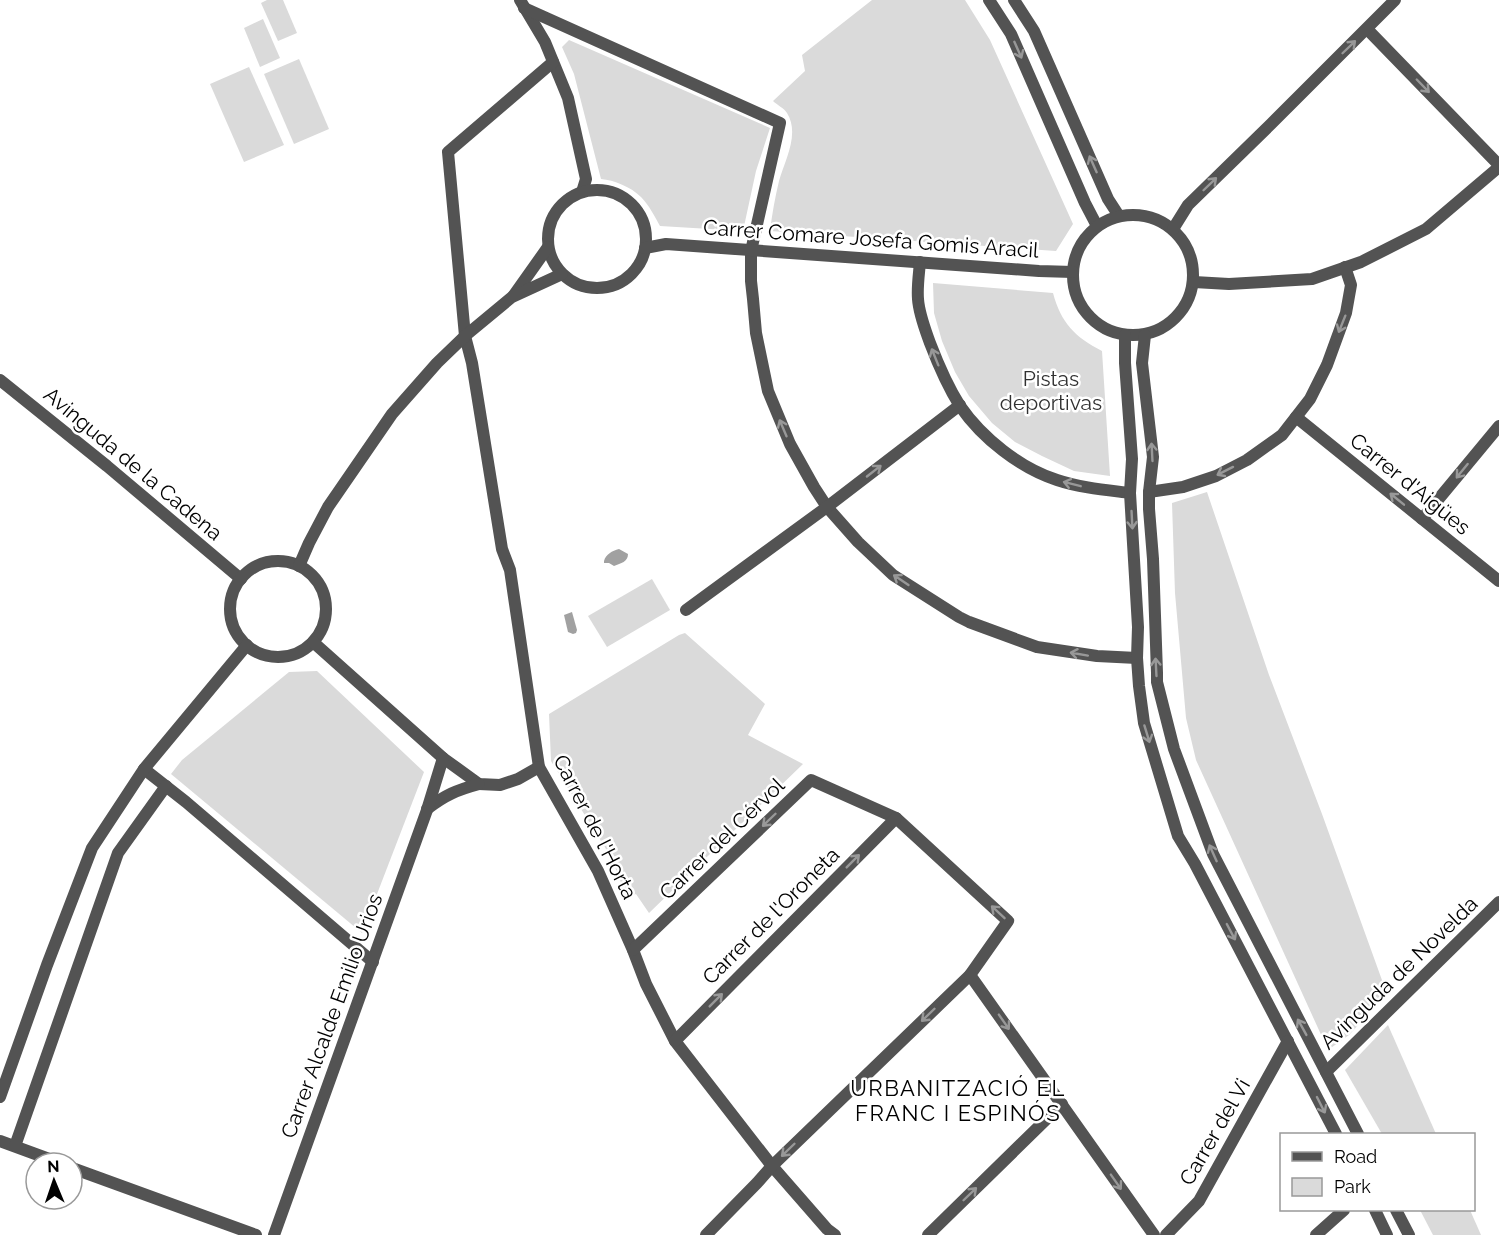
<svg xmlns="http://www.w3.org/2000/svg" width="1499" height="1235" font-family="Raleway,sans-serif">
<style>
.green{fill:#dadada}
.water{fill:#a1a1a1}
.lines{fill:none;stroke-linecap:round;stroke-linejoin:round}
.street{stroke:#535353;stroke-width:12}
.oneway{stroke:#989898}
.labels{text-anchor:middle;stroke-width:5;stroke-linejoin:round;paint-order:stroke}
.street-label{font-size:21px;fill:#000;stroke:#fff}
.park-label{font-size:21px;fill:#313131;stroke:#fff}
.neighbourhood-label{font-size:22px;letter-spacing:1.5px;fill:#000;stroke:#fff}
</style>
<rect width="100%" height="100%" fill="#fff"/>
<g class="green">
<path d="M267,0H283L297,33L278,41L261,3Z"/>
<path d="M872,0H965L990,40L1073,224L1056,251L770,231C772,214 775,198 779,181C785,160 800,134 787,113C784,108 777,105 773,101L805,71L802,55Z"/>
<path d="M263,19L280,58L260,67L244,28Z"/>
<path d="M569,40L770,128L756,171L743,231L660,226C655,217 649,205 641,197C631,187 614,180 601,179L574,74L562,47Z"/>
<path d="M299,59L329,129L294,144L264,74Z"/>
<path d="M249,67L284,145L244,162L210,84Z"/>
<path d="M933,283L1053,293C1061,323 1075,337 1102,351L1110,476L1074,471L1042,456L1015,442L992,423L969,396L955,372L942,341L934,313Z"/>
<path d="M1207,492L1269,675L1322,814L1387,994L1349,1035L1328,1050L1196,760L1186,718L1175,593L1172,503Z"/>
<path d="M652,579L670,610L607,647L588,616Z"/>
<path d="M685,633L765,704L748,735L803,764L649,913L636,894L627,898L611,857L551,761L549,714L679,635Z"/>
<path d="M317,671L424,772L362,933L171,774L182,760L289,672Z"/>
<path d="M1388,1025L1436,1134H1382L1345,1070Z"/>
<path d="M1420,1210H1470L1481,1235H1433Z"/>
</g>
<g class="water">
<path d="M619,549L628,554C628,562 621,563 614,566L609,563H604V561C606,554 612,551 619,549Z"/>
<path d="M572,612L577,630L576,633L573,634L568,632L564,615Z"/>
</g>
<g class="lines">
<g class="street">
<path d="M520,0L545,42L568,98L586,179L582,192"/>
<path d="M989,0L1011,34L1085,203L1097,226"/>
<path d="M1014,0L1034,31L1108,199L1119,216"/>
<path d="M524,8L780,123L751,251V281L753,299L756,333L768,391L790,444L814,487L827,507L858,542L893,575L959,617L969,622L1037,647L1097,656L1137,658"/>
<path d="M1367,29L1499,165"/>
<path d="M553,62L448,152L465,336L472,363L502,549L510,570L539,767L598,871L633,950L646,984L675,1041L772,1166L827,1229L835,1235"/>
<circle cx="597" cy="239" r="49"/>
<circle cx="1133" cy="275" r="60"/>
<path d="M1173,229L1188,205L1271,124L1395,0"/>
<path d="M645,248L666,244L1039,271L1073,272"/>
<path d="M920,262C919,274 917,287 918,299C919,314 925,329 930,343C938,364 948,387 960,406C982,438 1020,468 1057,480C1081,488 1106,490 1130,493"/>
<path d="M1194,282L1229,284L1312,279L1361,262L1426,229L1499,167"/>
<path d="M514,295L548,247"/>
<path d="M1125,335V363L1132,459L1130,493L1138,627L1137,658L1139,686L1144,723L1178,836L1195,864L1336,1134"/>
<path d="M1145,335L1142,363L1153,457L1149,492V509L1153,559L1157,673V682L1174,749L1213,854L1358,1134"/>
<path d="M0,380L107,466L241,579"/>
<path d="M1296,417L1499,581"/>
<path d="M1149,492L1183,487L1216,476L1247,460L1282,435L1310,399L1327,365L1346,313L1351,285L1345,267"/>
<path d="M1422,519L1499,426"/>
<circle cx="278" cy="609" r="48"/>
<path d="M299,566L309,543L328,507L392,414L437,363L465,336L512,297L562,274"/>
<path d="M686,610L827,507L960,405"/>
<path d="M313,642L443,758L479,784L500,785L518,779L539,767"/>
<path d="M144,769L186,802L373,962"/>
<path d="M427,809C445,795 457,790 479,784"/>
<path d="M633,950L811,780L896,818L1008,921L970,975L772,1166L757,1183L706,1235"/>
<path d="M970,975L1154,1235"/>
<path d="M675,1041L896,818"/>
<path d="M1326,1072L1499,902"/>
<path d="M0,1097L47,965L92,848L144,769L247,645"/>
<path d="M0,1141L60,1163"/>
<path d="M15,1146L118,853L166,786"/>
<path d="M72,1168L256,1235"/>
<path d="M1375,1210L1387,1235"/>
<path d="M1396,1210L1409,1235"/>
<path d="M274,1235L427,810L443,758"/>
<path d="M928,1235L1062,1104"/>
<path d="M1166,1235L1199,1201L1288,1041"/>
<path d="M1316,1235L1344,1210"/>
</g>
</g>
<defs><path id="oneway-shaft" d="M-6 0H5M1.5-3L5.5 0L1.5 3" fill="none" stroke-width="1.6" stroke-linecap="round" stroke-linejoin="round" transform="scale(1.5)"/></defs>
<g class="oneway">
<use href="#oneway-shaft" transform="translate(1349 47) rotate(-44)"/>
<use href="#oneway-shaft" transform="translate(1018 50) rotate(66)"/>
<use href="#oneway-shaft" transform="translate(1423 86) rotate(46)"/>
<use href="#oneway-shaft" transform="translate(1093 164) rotate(-114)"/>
<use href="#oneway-shaft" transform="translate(1210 184) rotate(-44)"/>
<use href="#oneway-shaft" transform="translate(1342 324) rotate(112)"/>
<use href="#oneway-shaft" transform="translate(935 357) rotate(-112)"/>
<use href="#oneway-shaft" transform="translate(783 428) rotate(-113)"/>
<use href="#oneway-shaft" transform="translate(1152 452) rotate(-93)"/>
<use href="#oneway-shaft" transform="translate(874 471) rotate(-38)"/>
<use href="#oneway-shaft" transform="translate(1225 471) rotate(153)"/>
<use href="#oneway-shaft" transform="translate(1462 471) rotate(129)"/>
<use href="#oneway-shaft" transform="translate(1072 484) rotate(-166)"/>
<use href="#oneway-shaft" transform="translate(1397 499) rotate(-141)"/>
<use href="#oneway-shaft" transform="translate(1132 520) rotate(87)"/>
<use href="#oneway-shaft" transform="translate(901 580) rotate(-146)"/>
<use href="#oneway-shaft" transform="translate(1079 654) rotate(-170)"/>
<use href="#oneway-shaft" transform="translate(1156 667) rotate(-93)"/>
<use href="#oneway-shaft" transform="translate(1147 734) rotate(73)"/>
<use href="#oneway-shaft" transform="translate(769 820) rotate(136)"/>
<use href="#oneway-shaft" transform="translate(1213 853) rotate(-114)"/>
<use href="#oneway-shaft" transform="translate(853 861) rotate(-45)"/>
<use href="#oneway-shaft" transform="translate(998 912) rotate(-137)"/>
<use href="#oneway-shaft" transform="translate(1231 932) rotate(62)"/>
<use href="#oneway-shaft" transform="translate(716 1000) rotate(-45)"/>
<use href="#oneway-shaft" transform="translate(928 1015) rotate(136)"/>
<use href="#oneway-shaft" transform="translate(1004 1022) rotate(55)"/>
<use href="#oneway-shaft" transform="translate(1302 1027) rotate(-119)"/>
<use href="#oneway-shaft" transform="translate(1321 1105) rotate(63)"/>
<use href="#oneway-shaft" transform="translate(788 1150) rotate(136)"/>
<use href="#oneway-shaft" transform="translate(1116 1182) rotate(55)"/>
<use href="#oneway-shaft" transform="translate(970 1194) rotate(-44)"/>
</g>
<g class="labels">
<g class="street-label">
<text transform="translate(871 239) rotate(4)" y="7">Carrer Comare Josefa Gomis Aracil</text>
<text transform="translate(133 464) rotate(40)" y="7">Avinguda de la Cadena</text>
<text transform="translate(1410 484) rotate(39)" y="7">Carrer d'Aigües</text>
<text transform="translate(595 827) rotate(63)" y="7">Carrer de l'Horta</text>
<text transform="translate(722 839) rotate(-44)" y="7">Carrer del Cérvol</text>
<text transform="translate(771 916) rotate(-45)" y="7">Carrer de l'Oroneta</text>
<text transform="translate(1399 973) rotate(-44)" y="7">Avinguda de Novelda</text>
<text transform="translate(332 1016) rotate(-70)" y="7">Carrer Alcalde Emilio Urios</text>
<text transform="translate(1215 1132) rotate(-60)" y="7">Carrer del Vi</text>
</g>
<g class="park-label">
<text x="1051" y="386">Pistas<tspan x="1051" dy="24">deportivas</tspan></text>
</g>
<g class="neighbourhood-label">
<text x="958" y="1096">URBANITZACIÓ EL<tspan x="958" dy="25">FRANC I ESPINÓS</tspan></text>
</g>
</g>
<rect x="1280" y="1133" width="195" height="78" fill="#ffffff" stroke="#999999" stroke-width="1.5"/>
<rect x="1292" y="1152" width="30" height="9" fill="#535353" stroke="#999999" stroke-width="1.5"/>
<text x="1334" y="1163" font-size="18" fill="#000000">Road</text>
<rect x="1292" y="1178" width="30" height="18" fill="#dadada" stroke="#999999" stroke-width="1.5"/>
<text x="1334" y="1193" font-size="18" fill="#000000">Park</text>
<g transform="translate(54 1181) rotate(358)"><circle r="28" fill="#ffffff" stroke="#999999" stroke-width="1.5"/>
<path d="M0-4.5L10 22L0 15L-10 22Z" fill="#000000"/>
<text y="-9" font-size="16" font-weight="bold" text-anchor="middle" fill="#000000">N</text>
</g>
</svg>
